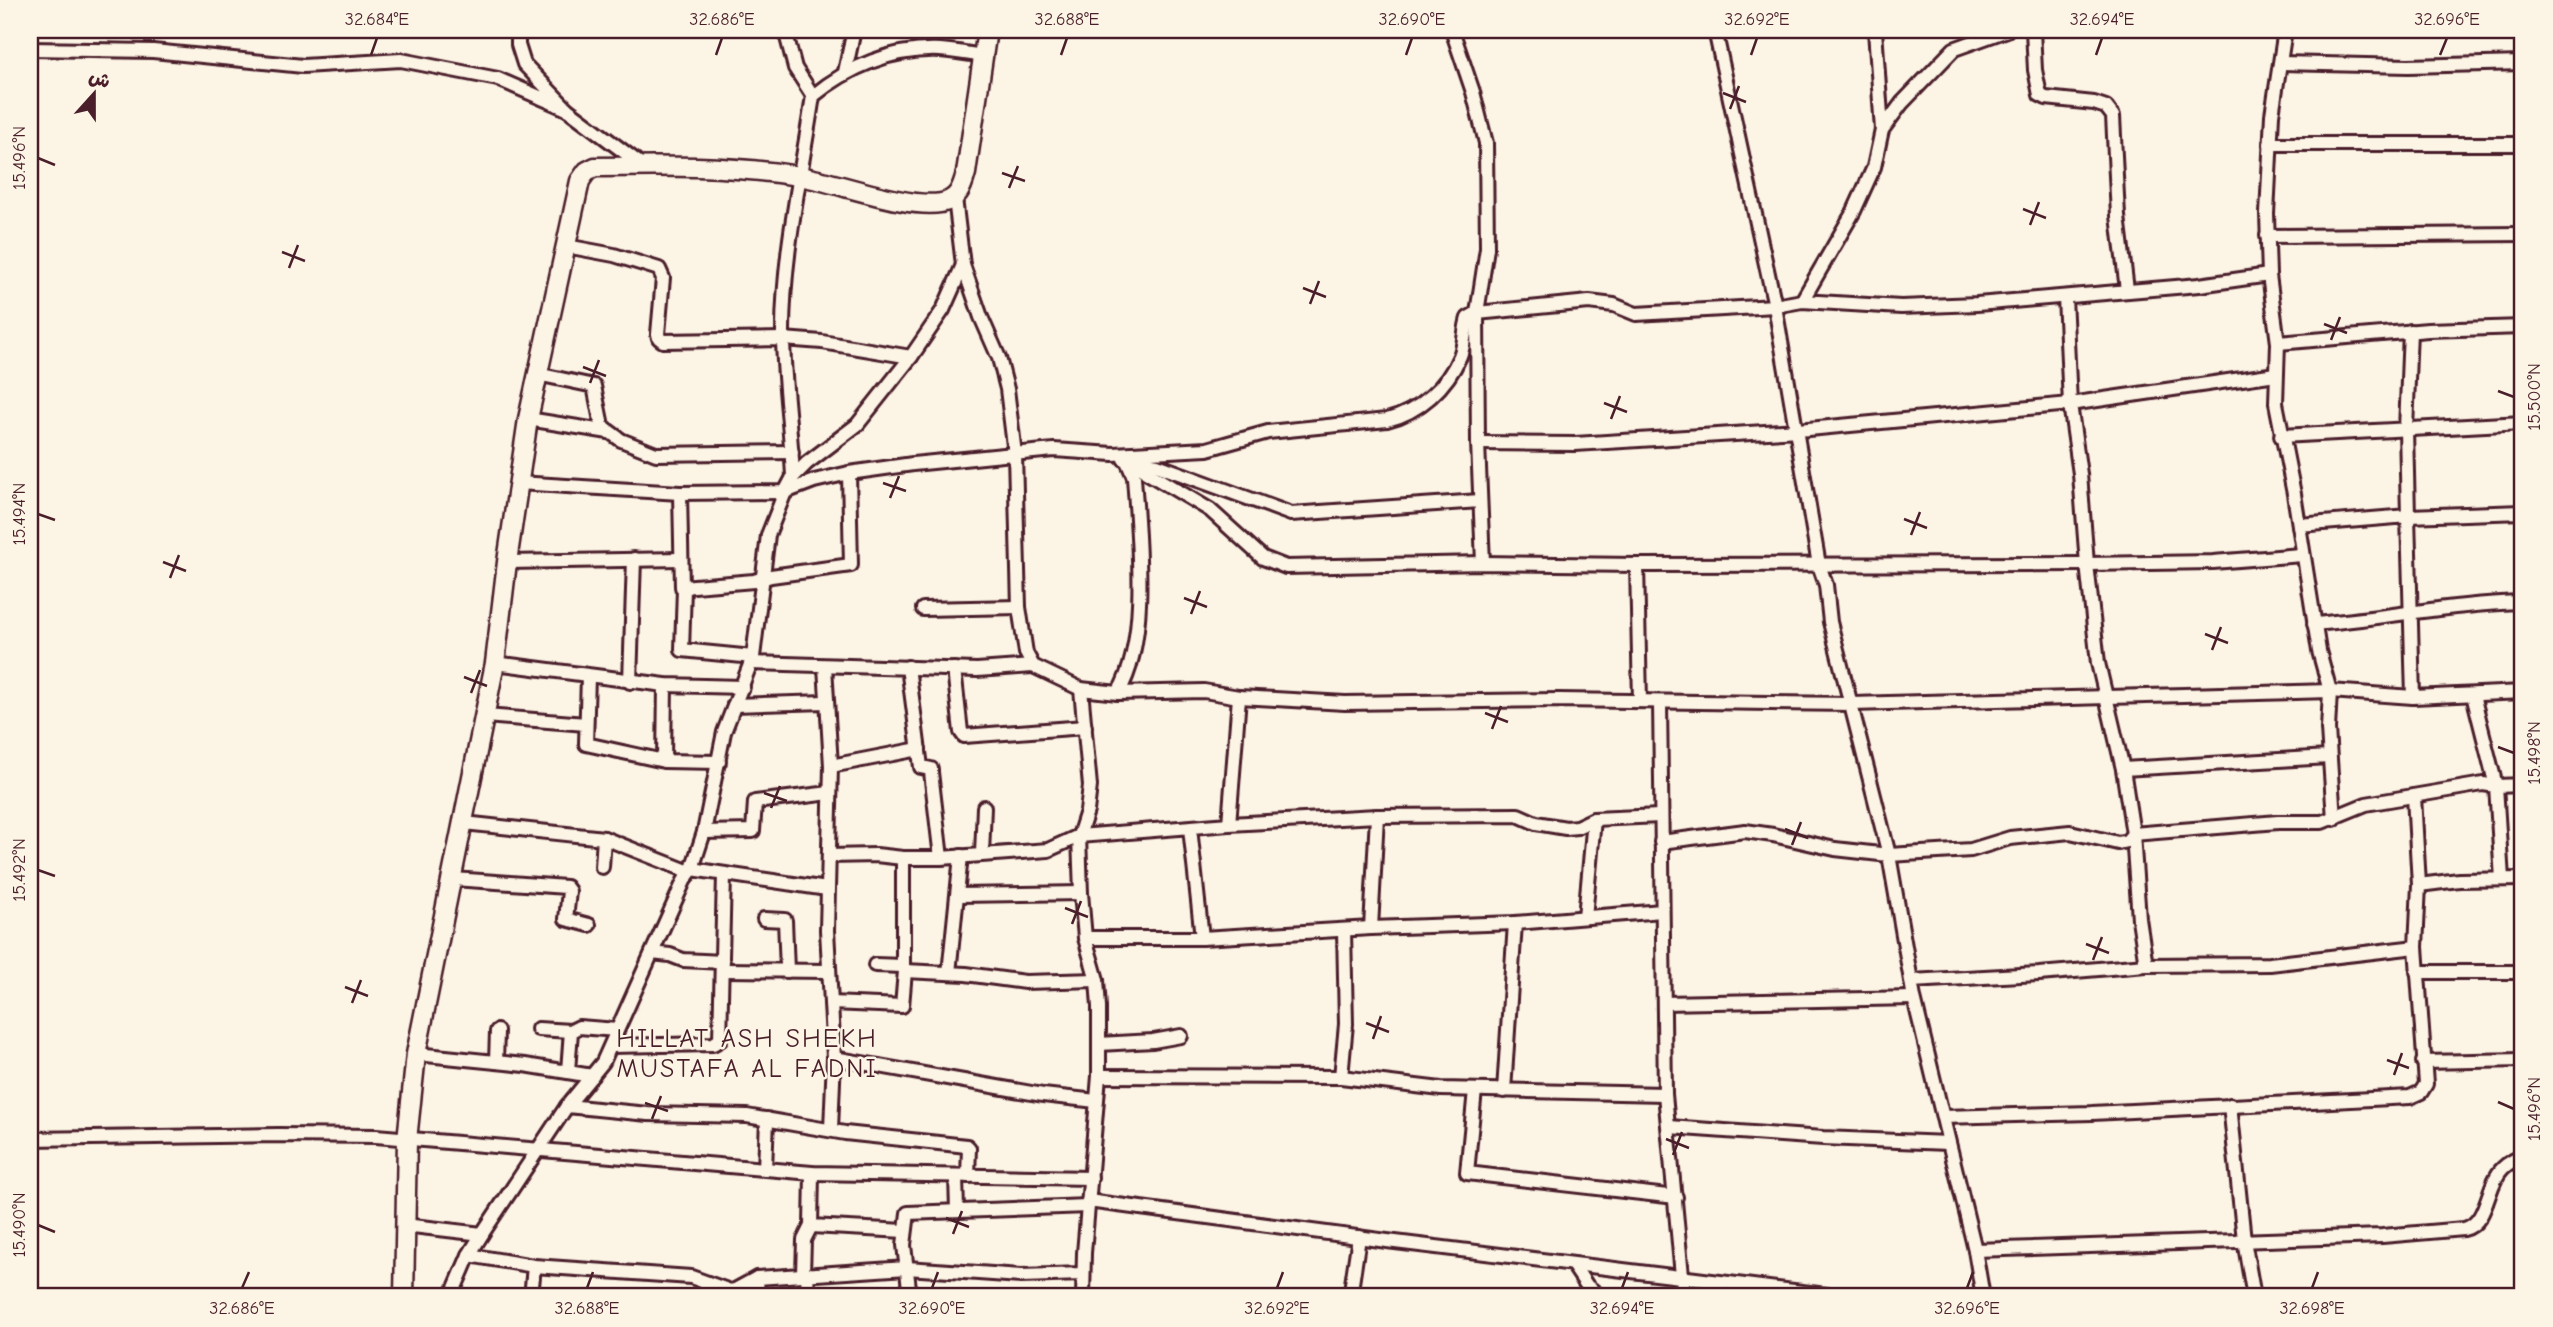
<svg xmlns="http://www.w3.org/2000/svg" width="2553" height="1327" font-family="'Comic Neue','Playpen Sans Arabic',sans-serif">
<style>
.lines{fill:none;stroke-linecap:round;stroke-linejoin:round}
.street-casing{stroke:#4a1f2b;stroke-width:18}
.secondary-casing{stroke:#4a1f2b;stroke-width:23}
.street{stroke:#fcf5e5;stroke-width:12}
.secondary{stroke:#fcf5e5;stroke-width:18}
.ticks{fill:none;stroke:#4a1f2b;stroke-width:2.5}
.labels{text-anchor:middle;stroke-width:5;stroke-linejoin:round;paint-order:stroke}
.quarter-label{font-size:26px;letter-spacing:2px;fill:#4a1f2b;stroke:#fcf5e5}
.neatline{fill:none;stroke:#4a1f2b;stroke-width:2.5}
.ticks-label{font-size:18px;text-anchor:middle;fill:#4a1f2b}
</style>
<rect width="100%" height="100%" fill="#fcf5e5"/>
<filter id="ink" filterUnits="userSpaceOnUse"><feTurbulence type="fractalNoise" baseFrequency=".0143" numOctaves="2"/><feDisplacementMap in="SourceGraphic" scale="14" xChannelSelector="R" yChannelSelector="G"/><feConvolveMatrix kernelMatrix="1 2 1 2 8 2 1 2 1" color-interpolation-filters="sRGB"/></filter>
<g filter="url(#ink)">
<g class="lines">
<g class="street-casing">
<g id="street">
<path d="M518,30V45L524,64L567,109L643,166"/>
<path d="M785,30L795,68L813,96"/>
<path d="M1452,30L1473,92L1486,143L1487,248L1477,313L1478,443L1483,563"/>
<path d="M1715,30L1775,306L1819,565L1826,585L1830,622L1889,855L1914,998L1975,1250L1983,1297"/>
<path d="M1875,30L1882,130"/>
<path d="M2033,30L2035,70L2040,95L2046,98L2094,103L2106,107L2113,116L2118,216L2127,290"/>
<path d="M2285,30L2272,115L2267,214L2269,275L2278,343L2276,403L2294,494L2319,651L2330,691L2328,729L2334,819"/>
<path d="M30,49L153,51L303,66L401,60L498,79L567,109"/>
<path d="M2281,63L2408,66L2523,63"/>
<path d="M845,72L854,30"/>
<path d="M2270,144H2523"/>
<path d="M955,198L963,265L981,317L999,358L1007,389L1015,454L1019,607L1026,653L1033,666L1081,689L1118,693L1204,691L1239,697L1345,703L1559,700L1852,704L2330,691L2413,697L2523,692"/>
<path d="M2267,236L2523,234"/>
<path d="M566,246L614,255L659,269L663,278L658,334L659,338L663,341L783,339L822,342L911,357"/>
<path d="M2065,297L2070,404L2080,474L2087,564L2098,663L2123,769L2133,834L2278,822H2322L2366,804L2483,784L2496,786L2502,879"/>
<path d="M1802,301L1854,211L1874,167L1882,130L1902,103L1954,49L2007,30"/>
<path d="M2410,331L2406,429L2408,516L2523,512"/>
<path d="M2278,343L2428,330L2523,327"/>
<path d="M537,374L594,386L602,426L621,440L656,454L792,452"/>
<path d="M528,419L609,432"/>
<path d="M2281,436L2523,423"/>
<path d="M1478,443L1575,444L1798,430L2070,404L2276,374"/>
<path d="M1127,461H1135L1146,472L1210,510L1263,558L1286,567L1483,563L1637,565L2087,564L2213,562L2302,555"/>
<path d="M1135,461L1157,465L1291,514L1480,501"/>
<path d="M793,477C791,431 784,385 783,339C782,258 801,176 813,96C848,67 893,48 940,50C954,51 969,54 984,56"/>
<path d="M518,483L680,493L785,492L814,481L849,473L913,464L1054,450L1113,454L1207,449L1268,432L1387,420C1419,412 1447,387 1460,356C1465,344 1464,330 1468,318L1477,313L1589,302L1614,305L1636,314L1775,306L1802,301L1901,307L1977,304L2199,285L2269,275"/>
<path d="M680,493L682,587L754,581L771,576L851,565L849,473"/>
<path d="M2299,525L2408,516L2413,697"/>
<path d="M507,562L681,559"/>
<path d="M1637,565L1640,701"/>
<path d="M684,588L682,650L753,657"/>
<path d="M923,609L1019,607"/>
<path d="M2314,624C2385,618 2452,604 2523,602"/>
<path d="M495,663L665,685L743,687"/>
<path d="M751,663L977,670L1033,666"/>
<path d="M825,666L831,766L827,930L834,1058L831,1129"/>
<path d="M908,667L921,767L931,769V772L941,858"/>
<path d="M954,669L961,732L964,736L1085,727"/>
<path d="M588,676L586,744L664,761L719,762"/>
<path d="M630,682L634,559"/>
<path d="M1081,689L1090,786L1087,811L1079,836L1081,893L1085,938L1097,980L1099,1007V1076L1084,1253L1083,1297"/>
<path d="M1118,693C1150,641 1138,537 1134,477L1127,461L1124,459"/>
<path d="M2473,695L2496,786L2523,785"/>
<path d="M1660,702L1665,1094L1684,1297"/>
<path d="M734,705L826,702"/>
<path d="M485,716L586,724"/>
<path d="M664,761L665,685"/>
<path d="M831,766L919,749"/>
<path d="M2123,769L2329,757"/>
<path d="M464,823L604,838L690,872"/>
<path d="M1229,824L1239,697"/>
<path d="M1190,828L1202,938"/>
<path d="M704,832L753,831L755,802L830,793"/>
<path d="M2133,834L2139,919L2146,965"/>
<path d="M1661,842L1745,831L1773,835L1835,849L1889,855L1971,850L2010,838L2070,832L2118,843L2127,841L2133,834"/>
<path d="M982,854L984,807"/>
<path d="M829,856L876,855L903,858H941L1048,850L1079,836L1229,824L1377,816L1518,815L1536,823L1566,828L1577,827L1594,819L1660,816"/>
<path d="M602,867L604,838"/>
<path d="M692,869L827,889"/>
<path d="M453,879L566,887L569,891L566,919L589,925"/>
<path d="M2419,885L2459,880L2523,879"/>
<path d="M958,895L1081,893"/>
<path d="M1585,917L1594,819"/>
<path d="M764,919L785,920L787,971"/>
<path d="M1371,928L1377,816"/>
<path d="M1085,938H1202L1371,928L1515,923L1662,911"/>
<path d="M652,953L670,955L683,960L723,962"/>
<path d="M875,965L903,966"/>
<path d="M723,970L829,971"/>
<path d="M905,971L966,974L1025,982L1097,980"/>
<path d="M2417,972H2523"/>
<path d="M949,973L961,856"/>
<path d="M1911,981L2039,974L2146,965L2270,964L2416,947"/>
<path d="M831,1003L902,1006L905,971L903,966V858"/>
<path d="M1664,1003L1914,998"/>
<path d="M538,1029L571,1031L579,1027L617,1030"/>
<path d="M1099,1044L1153,1041L1181,1036"/>
<path d="M611,1046L713,1044L720,1040L724,875"/>
<path d="M416,1054L525,1065L592,1076"/>
<path d="M834,1058L1043,1095L1096,1101"/>
<path d="M496,1062L497,1031"/>
<path d="M2423,1062L2523,1060"/>
<path d="M568,1071L571,1031"/>
<path d="M1099,1076L1341,1077L1441,1089L1665,1094"/>
<path d="M1341,1077L1346,1024L1344,930"/>
<path d="M1475,1090L1467,1173L1676,1197"/>
<path d="M1504,1091L1515,923"/>
<path d="M2230,1105L2244,1240L2254,1297"/>
<path d="M567,1106L648,1114L747,1116L845,1133L967,1146L969,1148L968,1176"/>
<path d="M1943,1117L2092,1113L2410,1097L2421,1092L2426,1084L2416,947L2419,885L2414,796"/>
<path d="M1669,1127L1823,1138L1948,1143"/>
<path d="M30,1139L278,1135L376,1136L812,1173L1091,1178"/>
<path d="M765,1169L767,1119"/>
<path d="M812,1173L811,1226L905,1231"/>
<path d="M956,1177L957,1210"/>
<path d="M1088,1201L1387,1241L1843,1297"/>
<path d="M404,1225L482,1234L567,1106L603,1062L684,881L692,869L704,832L724,732L753,657L768,535L785,492L793,477L807,463L857,425L911,357L943,310L963,265"/>
<path d="M1975,1250L2382,1236L2464,1229C2489,1223 2486,1184 2503,1168C2508,1163 2516,1159 2523,1157"/>
<path d="M469,1255L534,1266L691,1277L730,1291L735,1290L757,1278L907,1268L1021,1276L1083,1274"/>
<path d="M1573,1265L1587,1286L1601,1297"/>
<path d="M807,1273L808,1297"/>
<path d="M803,1274L804,1240L811,1226"/>
<path d="M757,1278L758,1297"/>
<path d="M451,1297L469,1255L482,1234"/>
<path d="M531,1297L534,1266"/>
<path d="M910,1297L904,1245L908,1213L1088,1206"/>
<path d="M1350,1297L1359,1237"/>
<path d="M1667,1297L1683,1287"/>
</g>
</g>
<g class="secondary-casing">
<path id="secondary" d="M404,1297L407,1140L416,1054L495,663L507,562L528,419L580,181L587,171L595,167C662,166 732,165 799,176C837,182 906,209 941,203C958,200 962,188 966,173L987,30"/>
</g>
<use href="#street" class="street"/>
<use href="#secondary" class="secondary"/>
</g>
</g>
<path class="ticks" d="M371,55L377,38M716,55L722,38M1061,55L1067,38M1406,55L1412,38M1751,55L1757,38M2096,55L2102,38M2440,55L2447,38M1723,93L1746,102M1730,109L1739,86M38,158L55,165M1002,173L1025,181M1009,188L1018,166M2023,209L2046,218M2030,225L2039,202M282,252L305,261M289,268L298,245M1303,288L1326,297M1310,304L1319,281M2324,324L2347,333M2331,340L2340,317M583,367L606,376M590,383L599,360M2498,391L2514,397M1604,403L1627,412M1611,419L1620,396M883,483L906,491M890,498L899,476M38,514L55,520M1904,519L1927,528M1911,535L1920,512M163,562L186,571M170,578L179,555M1184,598L1207,607M1191,614L1200,591M2205,634L2228,643M2212,650L2221,627M464,677L487,686M471,693L480,670M1485,713L1508,722M1492,729L1501,706M2498,747L2514,753M764,793L787,801M771,808L780,786M1785,829L1808,838M1792,845L1801,822M38,870L55,876M1065,908L1088,917M1072,924L1081,901M2086,944L2109,953M2093,960L2102,937M345,987L368,996M352,1003L361,980M1366,1023L1389,1032M1373,1039L1381,1016M2387,1060L2409,1068M2394,1075L2402,1053M2498,1102L2514,1109M645,1103L668,1111M652,1119L661,1096M1666,1139L1689,1148M1673,1155L1682,1132M946,1218L969,1227M38,1225L55,1232M953,1234L962,1211M242,1288L249,1272M587,1288L593,1272M932,1288L938,1272M1277,1288L1283,1272M1622,1288L1628,1272M1967,1288L1973,1272M2312,1288L2318,1272"/>
<g class="labels">
<g class="quarter-label">
<text x="747" y="1047">HILLAT ASH SHEKH<tspan x="747" dy="30">MUSTAFA AL FADNI</tspan></text>
</g>
</g>
<rect width="2553" height="1327" fill="none" stroke="#fcf5e5" stroke-width="77"/>
<g transform="translate(94 94) rotate(21)" stroke="#fcf5e5" stroke-width="5" paint-order="stroke">
<path d="M0-5L12 26L0 18L-12 26Z" fill="#4a1f2b"/>
<text y="-10" font-size="19" font-weight="bold" text-anchor="middle" fill="#4a1f2b">ش</text>
</g>
<rect x="38" y="38" width="2476" height="1250" class="neatline"/>
<g class="ticks-label">
<text x="377" y="25">32.684°E</text>
<text x="722" y="25">32.686°E</text>
<text x="1067" y="25">32.688°E</text>
<text x="1412" y="25">32.690°E</text>
<text x="1757" y="25">32.692°E</text>
<text x="2102" y="25">32.694°E</text>
<text x="2447" y="25">32.696°E</text>
<text transform="translate(19 158) rotate(-90)" y="6">15.496°N</text>
<text transform="translate(2534 397) rotate(-90)" y="6">15.500°N</text>
<text transform="translate(19 514) rotate(-90)" y="6">15.494°N</text>
<text transform="translate(2534 753) rotate(-90)" y="6">15.498°N</text>
<text transform="translate(19 870) rotate(-90)" y="6">15.492°N</text>
<text transform="translate(2534 1109) rotate(-90)" y="6">15.496°N</text>
<text transform="translate(19 1225) rotate(-90)" y="6">15.490°N</text>
<text x="242" y="1314">32.686°E</text>
<text x="587" y="1314">32.688°E</text>
<text x="932" y="1314">32.690°E</text>
<text x="1277" y="1314">32.692°E</text>
<text x="1622" y="1314">32.694°E</text>
<text x="1967" y="1314">32.696°E</text>
<text x="2312" y="1314">32.698°E</text>
</g>
</svg>
